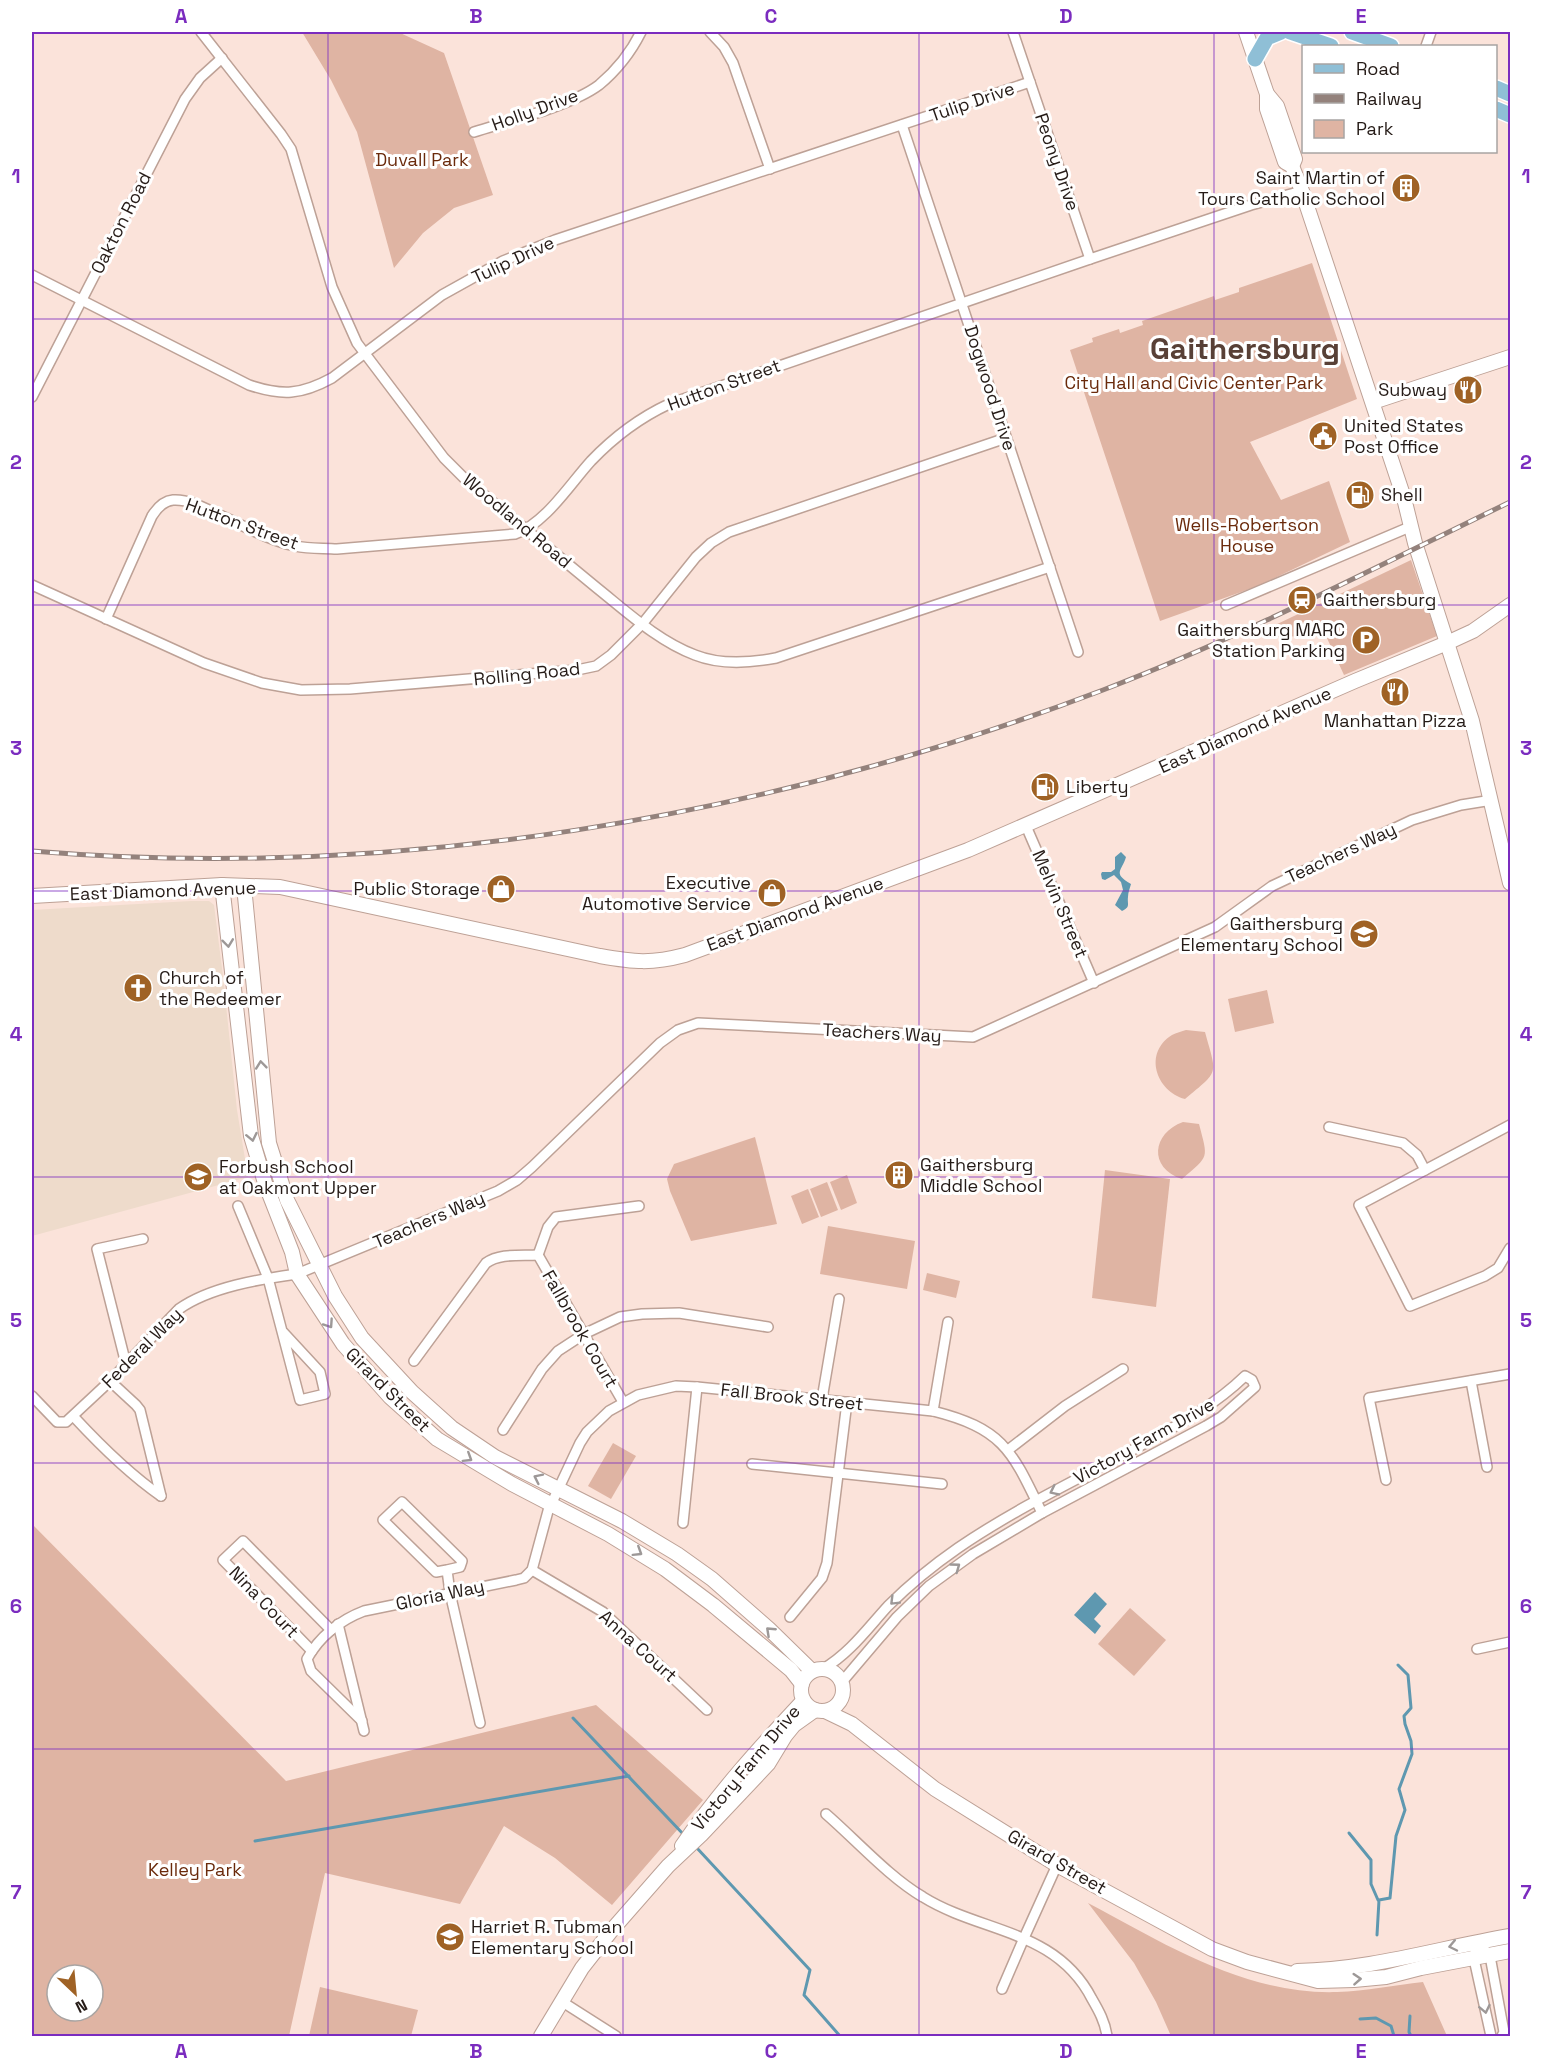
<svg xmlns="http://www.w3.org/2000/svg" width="1542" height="2068" font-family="'Space Grotesk',sans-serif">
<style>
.commercial{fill:#eedbcb}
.green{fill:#dfb4a3;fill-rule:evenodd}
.water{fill:#5e98b0}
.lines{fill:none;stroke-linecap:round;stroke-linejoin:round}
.stream{stroke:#5e98b0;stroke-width:3}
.street-casing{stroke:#bda196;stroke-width:12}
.secondary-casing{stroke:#bda196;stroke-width:16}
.primary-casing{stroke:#fff;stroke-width:18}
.street{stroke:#fff;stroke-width:9}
.secondary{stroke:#fff;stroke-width:14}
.primary{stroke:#8fbfd6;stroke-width:15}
.rail-casing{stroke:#94827c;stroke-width:5}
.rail{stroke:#fff;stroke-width:3;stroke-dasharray:9;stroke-linecap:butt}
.oneway{stroke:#9d9897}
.grid{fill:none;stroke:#7b2cbf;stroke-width:1.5;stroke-opacity:0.55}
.labels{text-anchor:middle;stroke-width:6;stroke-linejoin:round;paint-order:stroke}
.street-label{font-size:18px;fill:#251b17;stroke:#fff}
.park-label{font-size:18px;fill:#6a2a0b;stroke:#fff}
.poi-label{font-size:18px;fill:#251b17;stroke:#fff;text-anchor:start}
.town-label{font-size:30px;font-weight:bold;fill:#584036;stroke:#fff}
.neatline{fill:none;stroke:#7b2cbf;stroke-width:2}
.grid-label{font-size:20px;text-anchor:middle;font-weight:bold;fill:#7b2cbf}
</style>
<rect width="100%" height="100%" fill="#fbe3da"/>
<path class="commercial" d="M191,901H209L214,905L223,976L237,1110L248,1177L32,1236V910Z"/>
<g class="green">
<path d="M302,32H398L444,53L493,195L454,208L423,233L394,268L357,132L331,80Z"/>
<path d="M1312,263L1357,399L1250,442L1281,500L1329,481L1350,542L1258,586L1160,621L1070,350L1093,342L1092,338L1119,329L1120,333L1143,325L1142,321L1214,296L1215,300L1239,292V288Z"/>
<path d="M1411,560L1437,636L1344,675L1326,636L1250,637Z"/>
<path d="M1267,990L1274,1023L1235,1032L1228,999Z"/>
<path d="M1186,1030L1205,1032C1217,1076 1220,1070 1185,1099C1156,1091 1143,1053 1172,1035C1176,1033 1182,1031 1186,1030Z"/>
<path d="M1183,1122L1199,1124C1208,1159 1210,1155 1182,1179C1148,1168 1152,1133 1183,1122Z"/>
<path d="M755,1137L777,1224L691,1241L670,1191L667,1179L674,1164Z"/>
<path d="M1105,1170L1170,1179L1156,1307L1092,1298Z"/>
<path d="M847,1175L857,1203L841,1210L830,1182Z"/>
<path d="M827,1182L838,1210L821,1217L810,1189Z"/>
<path d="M808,1189L819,1217L802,1224L791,1196Z"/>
<path d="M828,1226L915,1241L907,1289L820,1274Z"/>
<path d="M927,1273L960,1281L956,1298L923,1290Z"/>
<path d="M613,1443L636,1456L611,1499L588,1486Z"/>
<path d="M32,1524L286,1781L596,1705L703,1800L612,1905L555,1858L504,1826L460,1904L325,1873L289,2036H32ZM57,1975H93V2011H57Z"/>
<path d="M1130,1608L1166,1640L1134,1676L1098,1644Z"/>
<path d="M1088,1903C1165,1944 1246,1995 1337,1992C1366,1991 1395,1985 1423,1982L1447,2036H1171L1156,2002L1134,1963Z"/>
<path d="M320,1987L418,2010L411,2036H309Z"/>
</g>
<g class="water">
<path d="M1121,852L1126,857C1122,871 1112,873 1131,884C1130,888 1128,892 1128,897C1127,904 1131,907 1122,911L1115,905L1123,890L1121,882L1114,875L1105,880L1102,879L1101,874L1102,872H1111L1115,869V857Z"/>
<path d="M1095,1592L1107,1604L1094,1619L1101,1626L1095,1634L1074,1615Z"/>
</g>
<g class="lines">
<g class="stream">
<path d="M573,1718L685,1836"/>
<path d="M1349,1833L1371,1860V1884L1378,1900"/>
<path d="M255,1841L629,1776"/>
<path d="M696,1847L810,1970L804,1995L840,2036"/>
<path d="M1377,1935L1379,1900L1390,1898L1396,1836L1405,1810L1399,1789L1412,1754L1411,1741L1405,1724L1404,1716L1411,1708L1408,1675L1398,1665"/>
<path d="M1410,2016L1409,2032L1411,2036"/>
<path d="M1360,2019L1376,2018L1391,2026L1394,2036"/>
</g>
<g class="street-casing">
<g id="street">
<path d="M201,32L281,134L291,149L332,287L357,343L444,458L466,480C510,516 553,552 597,588C627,612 658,641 695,655C720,665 750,663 776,658L1050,567"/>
<path d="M710,32L724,47L733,63L770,169"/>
<path d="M1013,32L1090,259"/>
<path d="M1426,46L1431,32"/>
<path d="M902,125L1078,652"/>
<path d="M474,132C509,121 571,106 599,85C617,70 631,52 641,32"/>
<path d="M32,275L249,385C282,396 301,395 332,378L442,295L503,261L555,240L1030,82"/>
<path d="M32,397L185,99L200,78L222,58"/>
<path d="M32,585L204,663L262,683L301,690L350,689L577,670L596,666L611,655L643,623L696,557L711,543L729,532L1006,438"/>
<path d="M1226,605L1412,526"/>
<path d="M106,619L152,516C157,508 163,501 173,500C187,499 201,506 213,512C239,523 267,540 295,546C309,549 323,548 337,549L515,534C545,524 570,484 591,461C613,438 639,418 669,404L1090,259L1251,205L1302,191"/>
<path d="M1026,826L1094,983"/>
<path d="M1510,1125L1359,1205L1410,1306L1485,1276L1498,1268L1510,1248"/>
<path d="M1329,1127L1403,1143L1417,1155L1425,1170"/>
<path d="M238,1206L268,1278L300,1400L325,1394L320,1372L283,1332"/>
<path d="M538,1255L623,1402"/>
<path d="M538,1255L548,1227L556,1217L639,1206"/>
<path d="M414,1361L486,1263C500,1253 520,1256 538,1255"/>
<path d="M126,1364L97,1249L143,1239"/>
<path d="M110,1381L136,1405L140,1410L161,1496"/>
<path d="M1471,1381L1487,1467"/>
<path d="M32,1396L57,1422H66L110,1381L179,1309C210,1287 260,1279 297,1274L498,1191L517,1180L532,1167L660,1043L678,1030L698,1023L973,1037L1215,927L1272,886L1412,820L1461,805L1492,800"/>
<path d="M822,1399L839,1299"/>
<path d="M933,1411L948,1322"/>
<path d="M74,1417C100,1445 129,1474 161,1496"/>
<path d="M503,1430L542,1369L558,1351L584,1334L620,1317L642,1314L679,1313L768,1327"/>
<path d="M1008,1450L1065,1406L1123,1369"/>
<path d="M752,1464L942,1484"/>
<path d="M1386,1480L1369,1398L1510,1374"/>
<path d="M683,1523L697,1387"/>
<path d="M447,1570L436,1572L383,1520L402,1502L462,1561L460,1567L447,1570L450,1593L480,1723"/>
<path d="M532,1570L603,1612L707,1710"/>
<path d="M790,1617L822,1578L827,1563L847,1402"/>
<path d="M338,1624L364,1731"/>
<path d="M1477,1649L1510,1642"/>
<path d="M312,1651L223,1560L243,1541L331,1630"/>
<path d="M823,1669C850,1653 867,1629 888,1606C910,1584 932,1566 958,1548C1015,1509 1078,1479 1140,1446C1178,1425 1214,1406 1245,1376L1252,1380L1255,1387L1221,1417L1206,1426L1042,1513L973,1554L929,1586L897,1617L841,1683"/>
<path d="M362,1721L311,1671L307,1659C319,1637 340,1620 364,1611L516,1580L524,1578L532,1570L548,1511L580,1443L587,1432L609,1411L638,1395L676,1386L697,1387L933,1411C1004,1429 1012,1451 1042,1513"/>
<path d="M826,1814C856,1840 889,1877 923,1897C981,1933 1056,1929 1092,1999C1099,2011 1105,2022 1107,2036"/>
<path d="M1477,1941L1490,1956L1504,2032L1502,2036"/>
<path d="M1477,1941L1474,1959L1491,2036"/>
<path d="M1002,1989L1024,1938L1057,1865"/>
<path d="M561,2001L616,2036"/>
</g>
</g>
<g class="secondary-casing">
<g id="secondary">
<path d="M1246,32L1267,94V109L1285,162L1292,166L1302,191L1404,498L1415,543L1472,721L1510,883"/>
<path d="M1267,94L1277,106L1295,159L1292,166"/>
<path d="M1373,402L1510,357"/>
<path d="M222,885L251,1136L265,1183L292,1252L297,1274L343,1344L390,1397L437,1439L512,1484L608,1534L665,1569L713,1605L791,1670L802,1684"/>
<path d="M244,886L269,1143L287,1200L335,1296L362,1338L412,1392L452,1428L495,1457L622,1521L677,1554L712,1579L769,1629L812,1671"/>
<path d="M32,896L222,885L280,887L600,956C634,962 651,964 685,955L968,850L1355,681L1447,643L1473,631L1510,605"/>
<circle cx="822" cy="1690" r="21"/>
<path d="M825,1711L852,1724L935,1789L1057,1865L1212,1949L1247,1962L1318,1981L1354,1980L1386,1977L1421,1968L1510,1951"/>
<path d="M682,1846C718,1793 760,1747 803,1701"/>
<path d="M1297,1971C1370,1970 1439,1948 1510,1936"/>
<path d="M541,2036L582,1968L611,1931L668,1866L701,1835L768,1764L785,1736L794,1725L815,1710"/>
</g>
</g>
<g class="primary-casing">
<g id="primary">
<path d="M1290,32L1331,46"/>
<path d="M1352,32L1391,46"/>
<path d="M1255,59L1267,38L1281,32"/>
<path d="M1496,88L1510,94"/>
<path d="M1496,109L1510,115"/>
</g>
</g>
<use href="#street" class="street"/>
<use href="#secondary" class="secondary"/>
<use href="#primary" class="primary"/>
<g class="rail-casing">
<path id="rail" d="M32,851C393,881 765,819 1103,690C1242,637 1376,567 1510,502"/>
</g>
<use href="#rail" class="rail"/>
</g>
<defs><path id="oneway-chevron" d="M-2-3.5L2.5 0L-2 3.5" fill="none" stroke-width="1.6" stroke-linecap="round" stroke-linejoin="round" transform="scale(1.5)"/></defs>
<g class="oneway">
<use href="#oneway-chevron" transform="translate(228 943) rotate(83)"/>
<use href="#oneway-chevron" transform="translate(261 1065) rotate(-96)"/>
<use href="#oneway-chevron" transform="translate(252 1137) rotate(78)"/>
<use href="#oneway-chevron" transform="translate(329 1324) rotate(56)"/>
<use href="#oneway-chevron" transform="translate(468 1458) rotate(32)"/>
<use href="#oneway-chevron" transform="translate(538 1478) rotate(-154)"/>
<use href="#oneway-chevron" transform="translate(1054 1491) rotate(154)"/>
<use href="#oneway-chevron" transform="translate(638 1552) rotate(32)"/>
<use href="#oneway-chevron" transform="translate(956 1567) rotate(-36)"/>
<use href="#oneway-chevron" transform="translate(894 1601) rotate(135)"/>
<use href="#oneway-chevron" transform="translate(770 1631) rotate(-137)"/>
<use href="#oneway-chevron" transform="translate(1453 1946) rotate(168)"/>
<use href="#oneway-chevron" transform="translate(1357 1979) rotate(-4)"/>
<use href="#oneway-chevron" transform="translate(1485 2009) rotate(78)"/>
</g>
<path class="grid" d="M328,32V2036M623,32V2036M919,32V2036M1214,32V2036M32,319H1510M32,605H1510M32,891H1510M32,1177H1510M32,1463H1510M32,1749H1510"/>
<defs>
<g id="building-disc" transform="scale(1.5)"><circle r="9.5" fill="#9f6225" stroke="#fff"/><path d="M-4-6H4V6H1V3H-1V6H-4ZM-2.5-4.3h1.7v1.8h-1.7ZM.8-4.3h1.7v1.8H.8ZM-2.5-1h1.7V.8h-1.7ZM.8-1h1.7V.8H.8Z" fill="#fff"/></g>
<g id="restaurant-disc" transform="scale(1.5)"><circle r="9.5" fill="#9f6225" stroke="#fff"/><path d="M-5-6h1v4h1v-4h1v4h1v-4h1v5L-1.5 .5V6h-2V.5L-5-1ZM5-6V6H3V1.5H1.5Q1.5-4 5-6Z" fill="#fff"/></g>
<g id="civic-disc" transform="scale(1.5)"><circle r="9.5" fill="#9f6225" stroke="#fff"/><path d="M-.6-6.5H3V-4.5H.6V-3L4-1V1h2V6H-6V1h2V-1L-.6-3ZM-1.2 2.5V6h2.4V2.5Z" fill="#fff"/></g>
<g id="fuel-disc" transform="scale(1.5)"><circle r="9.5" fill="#9f6225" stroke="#fff"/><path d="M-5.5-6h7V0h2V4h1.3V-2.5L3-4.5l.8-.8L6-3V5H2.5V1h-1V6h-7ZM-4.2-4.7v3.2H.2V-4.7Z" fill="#fff"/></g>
<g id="station-disc" transform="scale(1.5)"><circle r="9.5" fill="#9f6225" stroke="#fff"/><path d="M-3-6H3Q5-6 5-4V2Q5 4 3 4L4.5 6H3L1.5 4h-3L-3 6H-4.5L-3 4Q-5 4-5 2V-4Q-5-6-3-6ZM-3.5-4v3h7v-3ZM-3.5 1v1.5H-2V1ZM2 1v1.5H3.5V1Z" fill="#fff"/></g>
<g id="parking-disc" transform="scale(1.5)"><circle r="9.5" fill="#9f6225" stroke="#fff"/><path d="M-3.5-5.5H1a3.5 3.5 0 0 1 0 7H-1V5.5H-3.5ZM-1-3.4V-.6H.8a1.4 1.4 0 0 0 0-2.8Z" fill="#fff"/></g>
<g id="shop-disc" transform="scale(1.5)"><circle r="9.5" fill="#9f6225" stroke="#fff"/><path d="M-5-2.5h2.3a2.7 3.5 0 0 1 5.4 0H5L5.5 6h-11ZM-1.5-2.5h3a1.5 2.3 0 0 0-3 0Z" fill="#fff"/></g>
<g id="school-disc" transform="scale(1.5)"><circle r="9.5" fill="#9f6225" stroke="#fff"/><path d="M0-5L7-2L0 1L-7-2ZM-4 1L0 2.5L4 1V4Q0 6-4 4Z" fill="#fff"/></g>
<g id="church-disc" transform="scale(1.5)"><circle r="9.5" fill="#9f6225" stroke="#fff"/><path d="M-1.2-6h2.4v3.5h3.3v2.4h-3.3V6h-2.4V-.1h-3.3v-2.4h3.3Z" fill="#fff"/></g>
</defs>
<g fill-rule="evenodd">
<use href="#building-disc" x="1406" y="188"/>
<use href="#restaurant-disc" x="1468" y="390"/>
<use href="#civic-disc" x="1323" y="436"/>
<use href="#fuel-disc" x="1360" y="495"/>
<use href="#station-disc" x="1302" y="600"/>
<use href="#parking-disc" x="1366" y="640"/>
<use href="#restaurant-disc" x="1395" y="692"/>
<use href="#fuel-disc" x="1045" y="787"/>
<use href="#shop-disc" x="501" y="889"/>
<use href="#shop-disc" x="772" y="893"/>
<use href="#school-disc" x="1364" y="934"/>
<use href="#church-disc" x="138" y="988"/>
<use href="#building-disc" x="899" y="1175"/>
<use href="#school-disc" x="198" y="1177"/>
<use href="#school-disc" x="450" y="1937"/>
</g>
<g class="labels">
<g class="street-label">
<text transform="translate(972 102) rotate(-19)" y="6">Tulip Drive</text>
<text transform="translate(535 110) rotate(-20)" y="6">Holly Drive</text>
<text transform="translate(1057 162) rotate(71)" y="6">Peony Drive</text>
<text transform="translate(121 223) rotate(-63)" y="6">Oakton Road</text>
<text transform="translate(513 260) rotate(-25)" y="6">Tulip Drive</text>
<text transform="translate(724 385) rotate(-20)" y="6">Hutton Street</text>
<text transform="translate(990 388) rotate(72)" y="6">Dogwood Drive</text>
<text transform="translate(517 521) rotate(40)" y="6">Woodland Road</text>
<text transform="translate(242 524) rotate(20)" y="6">Hutton Street</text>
<text transform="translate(527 674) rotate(-6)" y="6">Rolling Road</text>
<text transform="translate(1245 730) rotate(-24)" y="6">East Diamond Avenue</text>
<text transform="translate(1341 853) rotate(-25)" y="6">Teachers Way</text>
<text transform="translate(163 891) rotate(-2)" y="6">East Diamond Avenue</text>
<text transform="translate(1060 904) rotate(67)" y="6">Melvin Street</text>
<text transform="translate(795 914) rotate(-20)" y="6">East Diamond Avenue</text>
<text transform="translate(882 1033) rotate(3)" y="6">Teachers Way</text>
<text transform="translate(429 1220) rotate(-23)" y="6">Teachers Way</text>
<text transform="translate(580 1329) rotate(60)" y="6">Fallbrook Court</text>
<text transform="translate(142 1348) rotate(-45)" y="6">Federal Way</text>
<text transform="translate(388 1390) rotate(45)" y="6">Girard Street</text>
<text transform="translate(792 1397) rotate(6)" y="6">Fall Brook Street</text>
<text transform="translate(1144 1441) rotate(-29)" y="6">Victory Farm Drive</text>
<text transform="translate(440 1595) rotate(-12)" y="6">Gloria Way</text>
<text transform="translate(264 1602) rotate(46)" y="6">Nina Court</text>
<text transform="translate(638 1646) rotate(42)" y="6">Anna Court</text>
<text transform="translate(746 1768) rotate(-50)" y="6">Victory Farm Drive</text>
<text transform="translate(1057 1862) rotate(30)" y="6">Girard Street</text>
</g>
<g class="park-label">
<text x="422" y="166">Duvall Park</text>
<text x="1194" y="389">City Hall and Civic Center Park</text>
<text x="1247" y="531">Wells-Robertson<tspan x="1247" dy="21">House</tspan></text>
<text x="195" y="1876">Kelley Park</text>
</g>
<g class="poi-label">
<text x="1385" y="184" text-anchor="end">Saint Martin of<tspan x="1385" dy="21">Tours Catholic School</tspan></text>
<text x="1447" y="396" text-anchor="end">Subway</text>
<text x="1344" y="432">United States<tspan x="1344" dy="21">Post Office</tspan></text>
<text x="1381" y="501">Shell</text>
<text x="1323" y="606">Gaithersburg</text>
<text x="1345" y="636" text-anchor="end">Gaithersburg MARC<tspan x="1345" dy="21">Station Parking</tspan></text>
<text x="1395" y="727" text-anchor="middle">Manhattan Pizza</text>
<text x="1066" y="793">Liberty</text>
<text x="751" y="889" text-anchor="end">Executive<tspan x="751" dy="21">Automotive Service</tspan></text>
<text x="480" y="895" text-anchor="end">Public Storage</text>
<text x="1343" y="930" text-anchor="end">Gaithersburg<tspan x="1343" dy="21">Elementary School</tspan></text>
<text x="159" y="984">Church of<tspan x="159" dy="21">the Redeemer</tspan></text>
<text x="920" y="1171">Gaithersburg<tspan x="920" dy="21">Middle School</tspan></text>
<text x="219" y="1173">Forbush School<tspan x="219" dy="21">at Oakmont Upper</tspan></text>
<text x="471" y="1933">Harriet R. Tubman<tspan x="471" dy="21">Elementary School</tspan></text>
</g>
<g class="town-label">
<text x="1245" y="359">Gaithersburg</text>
</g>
</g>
<rect width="1542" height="2068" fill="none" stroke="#ffffff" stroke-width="66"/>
<rect x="1302" y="45" width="195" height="108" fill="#ffffff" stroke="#a8a4a2" stroke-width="1.5"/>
<rect x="1314" y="64" width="30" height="9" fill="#8fbfd6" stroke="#a8a4a2" stroke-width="1.5"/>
<text x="1356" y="75" font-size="18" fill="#251b17">Road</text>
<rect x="1314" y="94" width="30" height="9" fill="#94827c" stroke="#a8a4a2" stroke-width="1.5"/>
<text x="1356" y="105" font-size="18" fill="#251b17">Railway</text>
<rect x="1314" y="120" width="30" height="18" fill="#dfb4a3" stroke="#a8a4a2" stroke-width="1.5"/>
<text x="1356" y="135" font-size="18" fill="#251b17">Park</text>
<g transform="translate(75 1993) rotate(154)"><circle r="28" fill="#ffffff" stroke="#a8a4a2" stroke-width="1.5"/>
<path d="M0-4.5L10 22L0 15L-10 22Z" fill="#9f6225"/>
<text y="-9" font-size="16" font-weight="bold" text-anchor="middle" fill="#251b17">N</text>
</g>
<rect x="33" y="33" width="1476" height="2002" class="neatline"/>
<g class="grid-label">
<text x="181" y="23">A</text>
<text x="476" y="23">B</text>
<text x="771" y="23">C</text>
<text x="1066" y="23">D</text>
<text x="1361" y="23">E</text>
<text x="16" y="183">1</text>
<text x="1526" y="183">1</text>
<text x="16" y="469">2</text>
<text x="1526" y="469">2</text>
<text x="16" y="755">3</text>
<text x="1526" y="755">3</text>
<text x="16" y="1041">4</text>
<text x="1526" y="1041">4</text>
<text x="16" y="1327">5</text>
<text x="1526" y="1327">5</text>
<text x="16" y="1613">6</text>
<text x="1526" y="1613">6</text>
<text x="16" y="1899">7</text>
<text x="1526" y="1899">7</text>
<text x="181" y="2058">A</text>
<text x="476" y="2058">B</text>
<text x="771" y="2058">C</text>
<text x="1066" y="2058">D</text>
<text x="1361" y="2058">E</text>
</g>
</svg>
